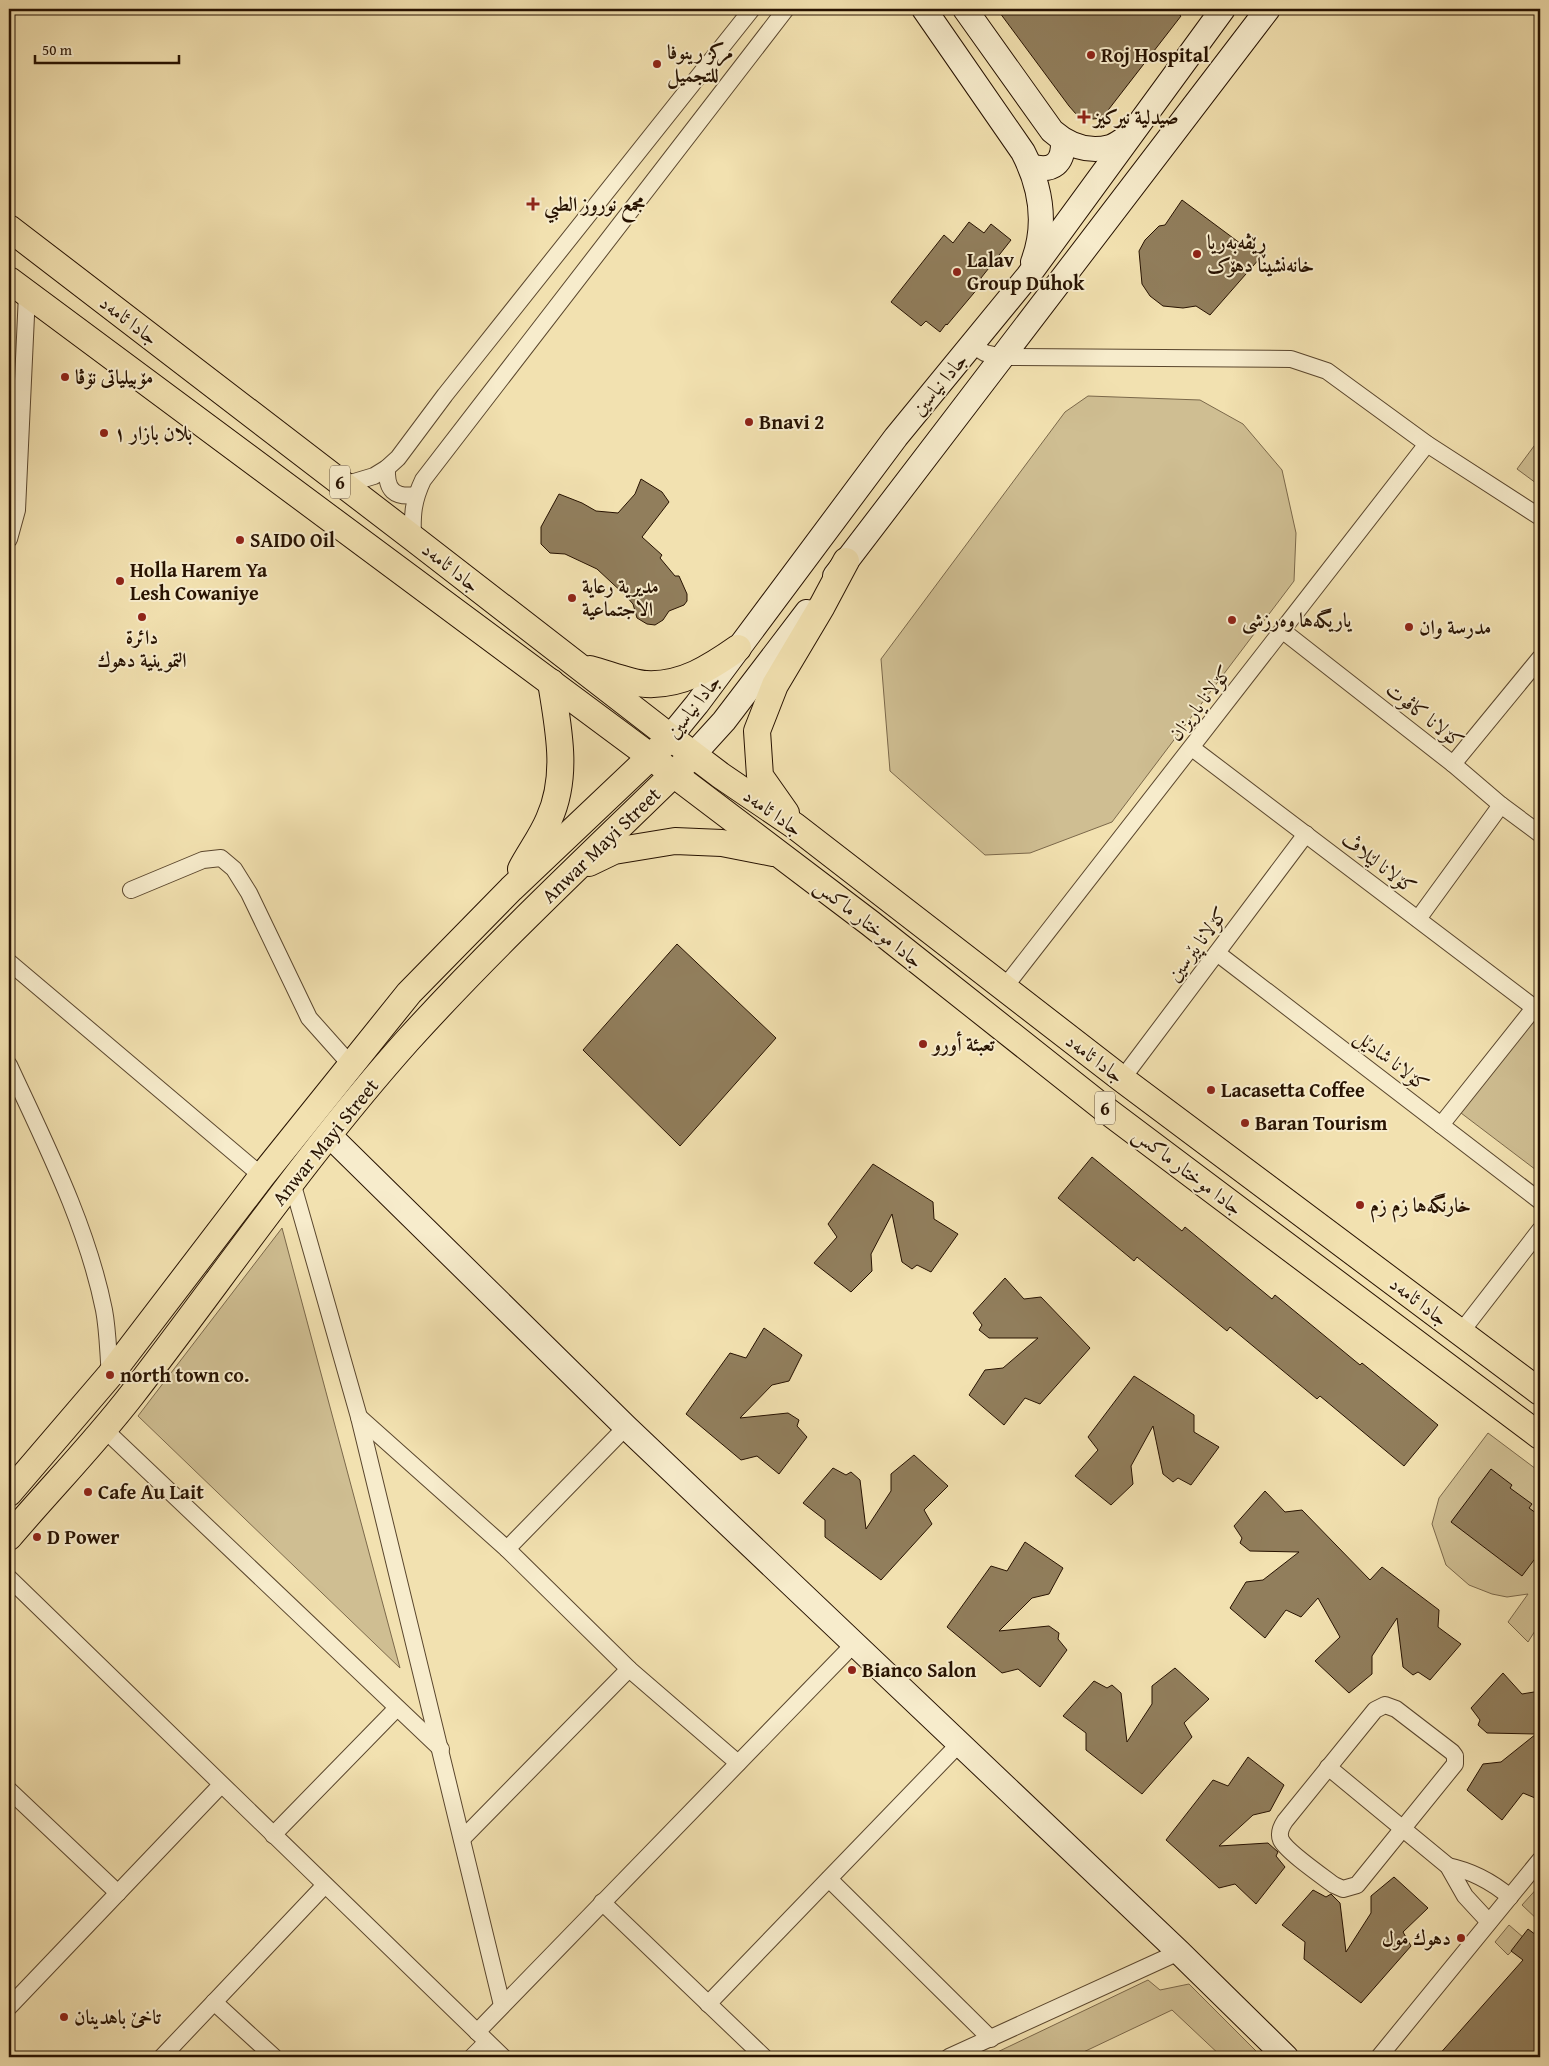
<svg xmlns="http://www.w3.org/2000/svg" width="1549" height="2066" font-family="'Gentium Book Plus',Amiri,serif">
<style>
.green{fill:#cfbe92;stroke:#7b684a}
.building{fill:#917e5c;stroke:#271201}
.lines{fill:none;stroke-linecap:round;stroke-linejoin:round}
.street-casing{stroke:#5a462d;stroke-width:18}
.secondary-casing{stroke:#271201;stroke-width:26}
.primary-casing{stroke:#271201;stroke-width:28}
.street{stroke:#f7eccc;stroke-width:16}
.secondary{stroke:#f7eccc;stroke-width:24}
.primary{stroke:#f2e1b0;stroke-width:26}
.poi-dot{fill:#8f2418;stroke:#f7eccc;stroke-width:2}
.labels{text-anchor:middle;stroke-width:4;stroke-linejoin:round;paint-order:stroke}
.shield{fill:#f7eccc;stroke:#65533e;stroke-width:1}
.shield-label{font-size:19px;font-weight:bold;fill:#271201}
.poi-label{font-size:20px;font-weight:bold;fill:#271201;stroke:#f7eccc;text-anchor:start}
.street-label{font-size:20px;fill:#271201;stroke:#f7eccc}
</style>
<rect width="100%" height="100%" fill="#f2e1b0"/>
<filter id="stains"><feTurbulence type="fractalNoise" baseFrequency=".004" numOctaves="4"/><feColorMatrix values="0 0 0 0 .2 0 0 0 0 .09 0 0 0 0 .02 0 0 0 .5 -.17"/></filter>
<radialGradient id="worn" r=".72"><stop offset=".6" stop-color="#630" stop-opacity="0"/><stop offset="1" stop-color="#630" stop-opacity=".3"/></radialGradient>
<g class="green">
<path d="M1088,396L1200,400L1243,424L1282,470L1296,533L1294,581L1112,822L1030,853L985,855L890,771L881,659L1065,412Z"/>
<path d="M1540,438V486L1517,469Z"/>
<path d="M1532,1019L1540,1026V1173L1461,1113Z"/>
<path d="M282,1228L400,1668L138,1416Z"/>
<path d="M1488,1433L1540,1472V1623L1528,1642L1508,1622L1528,1594L1507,1597L1492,1594L1469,1585L1446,1565L1432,1524L1439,1498Z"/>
<path d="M1540,1885V1922L1522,1905Z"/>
<path d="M1509,1925L1524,1938L1508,1955L1495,1942Z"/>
<path d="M1148,1980L1160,1990L1189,1984L1262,2057H1222L1172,2010L1073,2057H987Z"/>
</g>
<g class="building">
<path d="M997,9H1172L1181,16L1102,118L1093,119L1084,118L1076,114L1069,106Z"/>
<path d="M1182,200L1260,258L1210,315L1196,306L1183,308L1163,306L1150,296L1142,284L1139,251L1145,240L1159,226L1165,225Z"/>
<path d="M969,222L984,233L991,224L1011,240L981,278L984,281L947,325L946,324L940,332L926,321L921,326L891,302L944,235L953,243Z"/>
<path d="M641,479L662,492L669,502L642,537L662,555L660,558L675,576H679L687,594V601L684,605L669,611L663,620L655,625L647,624L637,618L633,604L626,596L597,569L565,554L550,553L541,544V527L559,494L582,503L596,511L618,513L635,494Z"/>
<path d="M677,944L776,1038L680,1146L583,1050Z"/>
<path d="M1092,1157L1182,1231L1185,1227L1272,1299L1275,1295L1360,1365L1362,1363L1438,1425L1404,1466L1320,1396L1317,1399L1230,1327L1227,1331L1137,1257L1134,1261L1058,1198Z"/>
<path d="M873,1164L933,1202L934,1219L958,1234L931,1272L917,1265L912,1269L902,1262L892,1214L871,1254L872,1271L851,1292L814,1263L837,1237L828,1224Z"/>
<path d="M1005,1278L1024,1299L1041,1297L1090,1348L1040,1404L1025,1398L1004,1425L969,1395L985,1370L1003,1368L1038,1338H989L979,1330L982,1325L973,1313Z"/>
<path d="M764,1328L802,1355L789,1381L772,1385L740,1418L788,1413L799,1420L797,1426L807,1437L779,1474L757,1456L741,1460L686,1414L730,1353L746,1358Z"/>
<path d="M1134,1376L1194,1415V1432L1219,1447L1191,1485L1178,1478L1173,1482L1163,1474L1153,1426L1131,1466L1133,1484L1111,1505L1075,1476L1098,1450L1088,1437Z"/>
<path d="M914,1455L948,1486L924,1510L932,1524L881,1580L825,1537V1520L803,1503L833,1468L846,1475L851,1472L860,1480L866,1529L891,1491V1474Z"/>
<path d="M1491,1469L1512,1485L1510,1488L1532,1504L1529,1508L1540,1516V1552L1522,1576L1451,1522Z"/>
<path d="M1265,1491L1285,1512L1302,1510L1370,1580L1382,1567L1439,1610L1438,1627L1461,1644L1430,1680L1418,1672L1413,1675L1403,1667L1397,1618L1372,1656V1674L1349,1693L1315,1661L1340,1637L1318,1598L1301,1617L1286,1610L1265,1638L1230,1608L1246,1582L1263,1580L1299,1552L1250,1551L1240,1543L1242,1538L1234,1526Z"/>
<path d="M1025,1542L1063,1568L1049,1594L1032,1598L999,1631L1049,1626L1059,1633L1058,1639L1067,1650L1040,1687L1018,1669L1002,1673L947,1627L991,1566L1007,1571Z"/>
<path d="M1175,1668L1209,1699L1184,1723L1192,1737L1142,1794L1086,1750V1733L1063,1716L1094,1681L1107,1688L1112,1685L1121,1693L1127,1742L1152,1704V1686Z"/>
<path d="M1503,1673L1522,1694L1540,1691V1800L1523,1793L1502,1820L1467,1790L1483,1764L1501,1762L1536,1734L1487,1733L1478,1725L1480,1720L1471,1708Z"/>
<path d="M1248,1757L1284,1785L1270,1811L1253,1815L1219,1846L1268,1843L1278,1852L1276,1856L1285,1867L1256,1904L1235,1884L1219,1888L1166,1840L1213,1780L1228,1786Z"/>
<path d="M1394,1877L1428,1908L1403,1932L1411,1946L1361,2003L1304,1959L1305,1942L1282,1925L1313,1890L1326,1897L1331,1894L1340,1903L1346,1952L1371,1913V1896Z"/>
<path d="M1528,1929L1540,1938V2057H1437L1523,1960L1511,1951Z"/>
</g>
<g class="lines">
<g class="street-casing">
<g id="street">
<path d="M972,345L985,353L1002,357L1291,359L1327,371L1427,444L1540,517"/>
<path d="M387,468C386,490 394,498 416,495"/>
<path d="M344,485L374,476L387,468L398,458L445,395L752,9"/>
<path d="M413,538C412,515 413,501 423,480L786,9"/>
<path d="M9,539L17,510L27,294"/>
<path d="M1283,631L1453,764L1501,805L1540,834"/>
<path d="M1192,748L1540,1012"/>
<path d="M1453,764L1540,658"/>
<path d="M131,890L203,860L221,858L234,869L249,893L309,1018L350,1064"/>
<path d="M1418,919L1501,805"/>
<path d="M1217,953L1540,1201"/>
<path d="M9,962L262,1176"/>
<path d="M1004,988L1427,444"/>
<path d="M9,1065C45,1143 87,1225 104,1310C108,1331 108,1353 110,1375"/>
<path d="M1122,1079L1306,834"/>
<path d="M1441,1125L1534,1008"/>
<path d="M292,1182L359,1417L502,2005"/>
<path d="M1461,1332L1540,1230"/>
<path d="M359,1417L507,1549L629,1669L738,1763"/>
<path d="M104,1429L441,1749"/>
<path d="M507,1549L626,1427"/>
<path d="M9,1578L503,2057"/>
<path d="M1385,1705L1396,1709L1452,1752L1455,1756V1764L1357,1885L1343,1889L1334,1885C1322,1876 1286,1851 1281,1840C1278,1833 1281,1827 1285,1821L1375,1710Z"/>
<path d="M1328,1767L1448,1866L1465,1896L1489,1922"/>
<path d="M9,1790L118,1893"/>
<path d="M273,1835L397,1708"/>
<path d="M462,1839L629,1669"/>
<path d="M1448,1866C1472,1871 1491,1881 1510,1897"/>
<path d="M829,1879L991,2039"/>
<path d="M602,1902L764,2057"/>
<path d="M214,2002L274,2057"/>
<path d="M708,2004L959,1744"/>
<path d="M9,2007L221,1785"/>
<path d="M477,2032L854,1644"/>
<path d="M162,2057L325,1885"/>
<path d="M472,2057L487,2042"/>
<path d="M949,2057L1179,1952"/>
<path d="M1379,2057L1540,1860"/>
</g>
</g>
<g class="secondary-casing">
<g id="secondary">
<path d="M924,9L1023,152C1041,187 1047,225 1033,262"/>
<path d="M965,9L1052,131C1068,145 1088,153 1110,147C1117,145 1124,139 1130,135"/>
<path d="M1030,166C1053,173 1064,163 1063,140"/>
<path d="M835,576L1268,9"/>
<path d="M670,737L697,704L896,437L1028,276L1223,9"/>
<path d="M694,754L724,721L807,612"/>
<path d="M329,1135L626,1427L1179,1952L1286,2057"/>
</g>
</g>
<g class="primary-casing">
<g id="primary">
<path d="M9,228L413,538L670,737L720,775L795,826L1122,1079L1540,1392"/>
<path d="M9,280L651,757L870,923L1106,1110L1540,1436"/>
<path d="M590,669C606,673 631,683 646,684C682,686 711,667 738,648"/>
<path d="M786,813L760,776L757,731L775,685L822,606L846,561"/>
<path d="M589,863L614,851L675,841L722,843L773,853"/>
<path d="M521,869C530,852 542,836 549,819C569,775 558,727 551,682"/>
<path d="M9,1493L110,1375L262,1176L409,993L511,889L663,745"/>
<path d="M9,1537C49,1490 93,1445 131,1396C223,1277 308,1152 408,1040C496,943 593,853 687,761"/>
</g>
</g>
<use href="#street" class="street"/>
<use href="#secondary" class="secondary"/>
<use href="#primary" class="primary"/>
</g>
<g class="poi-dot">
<circle cx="1091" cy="55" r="5"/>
<circle cx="657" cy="64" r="5"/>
<path d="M1081.5 109.5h5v5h5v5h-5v5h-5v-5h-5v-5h5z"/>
<path d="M530.5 196.5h5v5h5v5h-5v5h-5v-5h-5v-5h5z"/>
<circle cx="1197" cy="254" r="5"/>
<circle cx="957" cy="272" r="5"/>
<circle cx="65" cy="377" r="5"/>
<circle cx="749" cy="422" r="5"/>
<circle cx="104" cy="433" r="5"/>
<circle cx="240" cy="540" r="5"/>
<circle cx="120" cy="581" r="5"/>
<circle cx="572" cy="598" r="5"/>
<circle cx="142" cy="617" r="5"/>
<circle cx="1232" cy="620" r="5"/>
<circle cx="1409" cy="627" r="5"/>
<circle cx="923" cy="1044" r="5"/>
<circle cx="1211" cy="1090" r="5"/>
<circle cx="1245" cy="1123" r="5"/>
<circle cx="1360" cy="1205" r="5"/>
<circle cx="110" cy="1375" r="5"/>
<circle cx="88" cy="1492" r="5"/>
<circle cx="37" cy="1537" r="5"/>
<circle cx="852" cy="1670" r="5"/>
<circle cx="1461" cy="1938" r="5"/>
<circle cx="64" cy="2017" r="5"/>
</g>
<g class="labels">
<g class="shield">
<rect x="330" y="465.5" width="20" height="33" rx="4"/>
<rect x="1095" y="1091.5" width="20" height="33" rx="4"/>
</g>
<g class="shield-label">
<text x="340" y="489">6</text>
<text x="1105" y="1115">6</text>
</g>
<g class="poi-label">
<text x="667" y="59">مركز رينوفا<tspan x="667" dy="23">للتجميل</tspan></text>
<text x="1101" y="62">Roj Hospital</text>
<text x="1094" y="124">صيدلية نيركيز</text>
<text x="544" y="211">مجمع نوروز الطبي</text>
<text x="1207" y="249">ڕێڤه‌به‌ریا<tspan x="1207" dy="23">خانەنشينا دهۆک</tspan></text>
<text x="967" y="267">Lalav<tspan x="967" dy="23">Group Duhok</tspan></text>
<text x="75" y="384">مۆبیلیاتی نۆڤا</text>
<text x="759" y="429">Bnavi 2</text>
<text x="114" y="440">بلان بازار ١</text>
<text x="250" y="547">SAIDO Oil</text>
<text x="130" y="577">Holla Harem Ya<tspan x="130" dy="23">Lesh Cowaniye</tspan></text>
<text x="582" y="593">مديرية رعاية<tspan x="582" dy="23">الاجتماعية</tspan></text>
<text x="1242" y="627">ياريگەها وەرزشی</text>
<text x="1419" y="634">مدرسة وان</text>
<text x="142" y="644" text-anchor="middle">دائرة<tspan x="142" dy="23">التموينية دهوك</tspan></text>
<text x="933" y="1051">تعبئة أورو</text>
<text x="1221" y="1097">Lacasetta Coffee</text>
<text x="1255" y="1130">Baran Tourism</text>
<text x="1370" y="1212">خارنگەها زم زم</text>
<text x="120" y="1382">north town co.</text>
<text x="98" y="1499">Cafe Au Lait</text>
<text x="47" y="1544">D Power</text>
<text x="862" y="1677">Bianco Salon</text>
<text x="1451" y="1945" text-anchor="end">دهوك مول</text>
<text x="74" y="2024">تاخێ باهدینان</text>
</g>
<g class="street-label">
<text transform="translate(129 320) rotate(37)" y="7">جادا ئامەد</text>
<text transform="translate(939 384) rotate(-50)" y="7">جادا نیاسین</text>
<text transform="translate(451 567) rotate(38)" y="7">جادا ئامەد</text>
<text transform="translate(1200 703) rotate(-52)" y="7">کۆلانا یاریزان</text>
<text transform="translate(693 706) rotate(-52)" y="7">جادا نیاسین</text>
<text transform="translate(1425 715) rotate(38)" y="7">کۆلانا کاڤوت</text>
<text transform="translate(773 812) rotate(35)" y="7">جادا ئامەد</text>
<text transform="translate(601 845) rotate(-44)" y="7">Anwar Mayi Street</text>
<text transform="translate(1379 863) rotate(37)" y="7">کۆلانا لێلاڤ</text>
<text transform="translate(869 923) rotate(38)" y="7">جادا موختار ماكس</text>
<text transform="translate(1197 944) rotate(-53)" y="7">کۆلانا پێرسین</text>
<text transform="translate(1095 1058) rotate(37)" y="7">جادا ئامەد</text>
<text transform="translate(1392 1060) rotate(38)" y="7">کۆلانا شادێل</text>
<text transform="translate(325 1142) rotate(-51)" y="7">Anwar Mayi Street</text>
<text transform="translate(1188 1171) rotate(37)" y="7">جادا موختار ماكس</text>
<text transform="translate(1419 1301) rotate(37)" y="7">جادا ئامەد</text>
</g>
</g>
<rect width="1549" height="2066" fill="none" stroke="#f2e1b0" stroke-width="30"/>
<rect x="10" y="10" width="1529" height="2046" fill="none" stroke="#271201" stroke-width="2.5"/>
<rect x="15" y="15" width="1519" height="2036" fill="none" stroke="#271201"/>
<path d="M35 55v8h144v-8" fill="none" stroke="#271201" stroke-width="2.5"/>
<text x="42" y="55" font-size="15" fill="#271201" stroke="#f7eccc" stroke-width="4" paint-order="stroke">50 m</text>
<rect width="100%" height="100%" filter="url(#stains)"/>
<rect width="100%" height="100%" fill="url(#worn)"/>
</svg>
